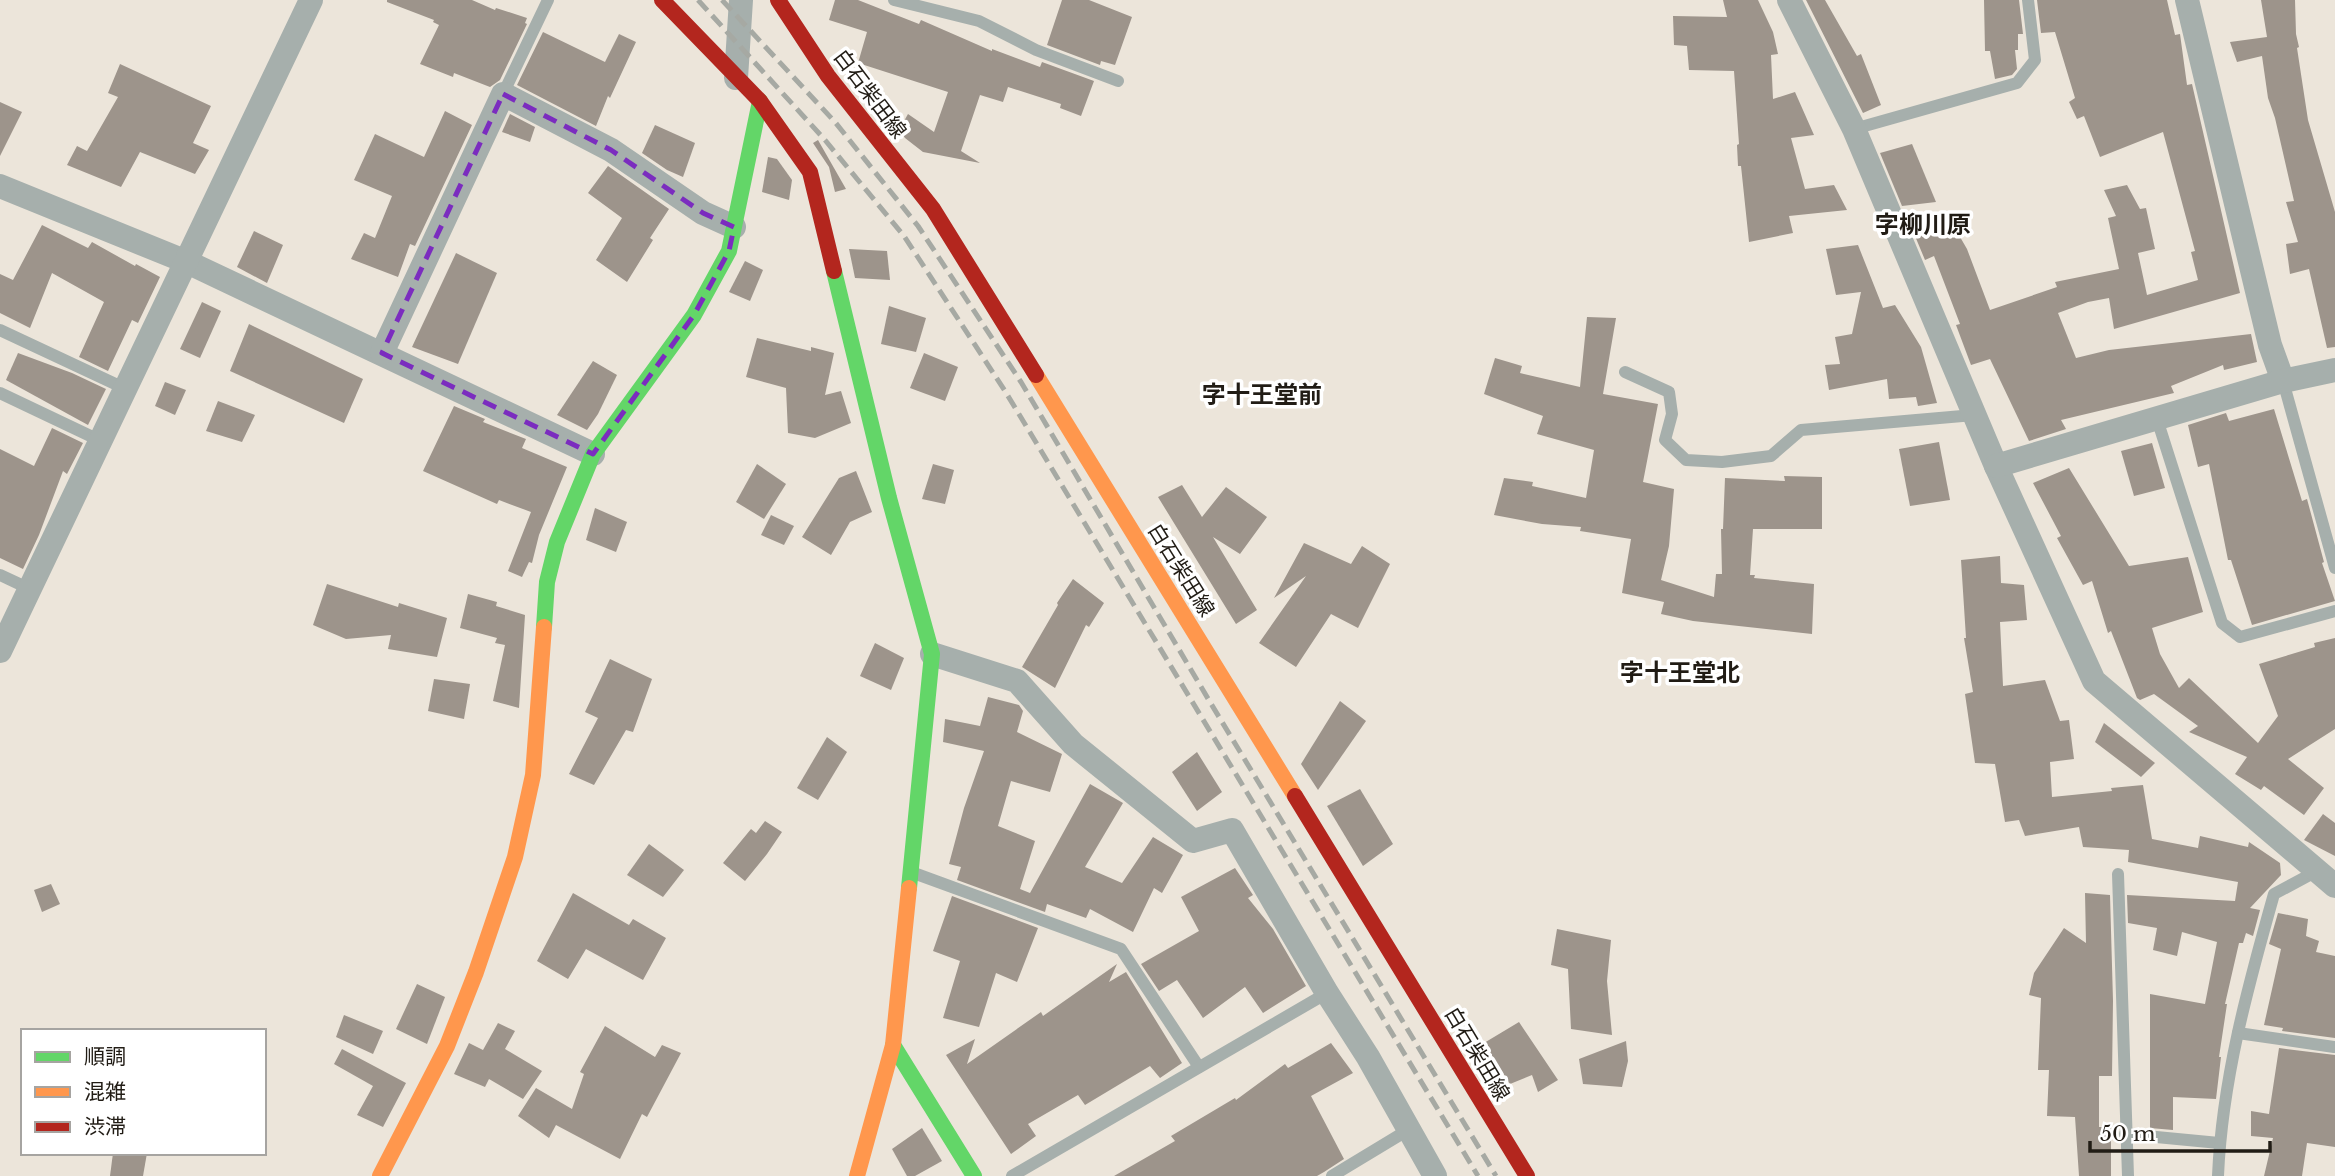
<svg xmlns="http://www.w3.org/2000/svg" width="2335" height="1176" font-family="'Libre Baskerville','Noto Sans JP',serif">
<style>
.building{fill:#9d948b}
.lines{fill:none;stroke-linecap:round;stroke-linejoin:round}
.lane{stroke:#a6afac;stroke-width:12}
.street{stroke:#a6afac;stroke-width:24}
.fast{stroke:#63d668;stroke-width:16}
.slow{stroke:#ff974d;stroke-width:16}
.jam{stroke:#b3261e;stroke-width:16}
.rail{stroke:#a6a9a3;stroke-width:5;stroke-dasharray:14 7;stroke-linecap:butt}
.marked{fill:none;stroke:#7b2cbf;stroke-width:5;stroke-dasharray:14 9;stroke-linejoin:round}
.labels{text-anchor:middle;stroke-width:7;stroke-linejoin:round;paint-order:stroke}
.street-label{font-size:21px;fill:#211c15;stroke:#fff}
.quarter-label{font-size:24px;font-weight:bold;fill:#211c15;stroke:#fff}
</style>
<rect width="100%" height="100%" fill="#ece5da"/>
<g class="building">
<path d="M387,0H472L495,10L496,8L527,18L525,23L527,24L500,80L490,87L454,73L453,77L420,64L439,25L433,22L434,20L387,2Z"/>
<path d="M835,0H858L919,24L921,20L992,51V49L1040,67L1042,62L1094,81L1081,116L1060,108L1061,104L1008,87L1003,102L980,95L961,151L980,163L923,152L905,138L899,130L908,114L934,132L948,92L858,63L867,32L829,20Z"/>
<path d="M1062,0H1089L1132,17L1115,65L1101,61L1100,65L1047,45Z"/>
<path d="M1723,0H1758L1773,32L1778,54L1771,55L1773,99L1795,92L1814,135L1791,138L1805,189L1834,185L1847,210L1789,216L1793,233L1749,242L1741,166H1738L1737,145L1739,144L1734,71L1689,70L1687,46L1674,45L1673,16L1727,17Z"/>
<path d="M1806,0H1825L1857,56L1861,54L1881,105L1863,113Z"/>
<path d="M1984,0H2019L2023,34H2018V50H2015L2017,69L2012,75L1995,79L1990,51H1985Z"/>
<path d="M2037,0H2167L2175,35L2180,34L2187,85L2192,84L2240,293L2114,329L2109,298L2088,302L2058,313L2076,358L2109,350L2251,334L2257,362L2224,370L2223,365L2171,386L2174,393L2061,420L2066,429L2029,441L1990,359L1971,365L1956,325L1960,324L1934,256L1925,260L1915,236L1956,230L1967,249L1990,310L2057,287L2055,282L2119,269L2108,218L2116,216L2104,190L2127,185L2140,209L2146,208L2155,249L2138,253L2147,295L2198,280L2191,252L2195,251L2163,132L2100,157L2084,116L2077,119L2069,102L2075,98L2055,32L2041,33Z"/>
<path d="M2261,0H2295L2296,34L2299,47L2297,48L2308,120L2335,212V347L2327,348L2309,269L2290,274L2286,244L2298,242L2286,202L2294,201L2275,118L2268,98L2262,56L2237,62L2230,42L2267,37Z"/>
<path d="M543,32L605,62L619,34L636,42L610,98L608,96L596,126L517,85Z"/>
<path d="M120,64L211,106L193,143L209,150L195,174L140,152L121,187L67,165L77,146L87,151L118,97L108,93Z"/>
<path d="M0,102L22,112L0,156Z"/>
<path d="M445,111L472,125L415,246L410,244L398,277L351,259L364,233L375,238L392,196L354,180L375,134L424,157Z"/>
<path d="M510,114L535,127L530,142L502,132Z"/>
<path d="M655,125L695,143L683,177L667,170L642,153Z"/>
<path d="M818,140L846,189L835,192L829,167L813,143Z"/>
<path d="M1912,144L1936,202L1902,206L1880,153Z"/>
<path d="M768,157L777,159L792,180L789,200L762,192Z"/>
<path d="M608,166L669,209L650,238L653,240L627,282L596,260L622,218L588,193Z"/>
<path d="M42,225L88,248L92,242L135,266L136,264L160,277L138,323L132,320L108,371L79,357L104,302L52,273L30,328L0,313V274L13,280Z"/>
<path d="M254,231L283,245L267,283L237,267Z"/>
<path d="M1858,245L1883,308L1895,305L1921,347L1937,403L1918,406L1916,397L1889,399L1887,379L1829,390L1825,365L1840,364L1835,337L1852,334L1861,292L1836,295L1826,249Z"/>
<path d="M849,249L887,251L890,280L855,278Z"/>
<path d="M456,253L497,273L458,364L412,347Z"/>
<path d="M745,261L763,270L750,301L729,292Z"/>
<path d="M202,302L221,311L200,358L180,349Z"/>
<path d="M889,306L926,318L916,352L881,344Z"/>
<path d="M1587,317L1616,318L1603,394L1658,404L1643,482L1674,489L1669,546L1661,580L1714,597L1716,574H1722L1721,529H1723L1725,478L1785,481L1784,476L1822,477V529H1753L1750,575H1755L1754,578L1814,584L1812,634L1693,621L1661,614L1664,602L1622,593L1631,539L1580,531L1581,527L1542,524L1494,515L1504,478L1533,482L1532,486L1586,498L1594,450L1537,434L1543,416L1484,394L1495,358L1522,366L1520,373L1580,387Z"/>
<path d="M249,324L363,379L344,423L230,371Z"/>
<path d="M757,338L811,351V347L834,353L825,395L841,391L851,423L815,438L788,433L786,388L746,377Z"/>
<path d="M18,353L72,373L106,389L88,425L6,380Z"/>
<path d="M924,353L958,367L945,401L910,388Z"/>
<path d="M593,361L617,375L598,414L587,430L557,415Z"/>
<path d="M165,382L186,390L175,415L155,406Z"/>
<path d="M218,401L255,415L242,442L206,431Z"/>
<path d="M454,406L485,419L483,422L526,439L522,448L567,467L539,535L532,563L529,562L522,577L508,571L531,512L499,500L497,504L423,471Z"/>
<path d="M2274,409L2302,501L2307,499L2324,562L2322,563L2335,601L2252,625L2231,560H2228L2209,464L2198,467L2188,425L2226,413L2229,421Z"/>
<path d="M52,428L83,443L67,474L63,471L39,535L23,569L0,558V449L34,466Z"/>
<path d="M1939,442L1950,500L1910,506L1899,449Z"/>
<path d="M2152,443L2165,488L2134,496L2121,451Z"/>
<path d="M757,464L786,484L764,519L736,502Z"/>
<path d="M933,464L954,470L945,504L922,499Z"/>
<path d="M2069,468L2129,566L2188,557L2203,612L2152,628L2160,654L2179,688L2189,678L2258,743L2278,716L2259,664L2315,647L2314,643L2335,638V729L2288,759L2324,788L2304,815L2264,786L2261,790L2235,774L2247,757L2189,732L2198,726L2154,694L2140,700L2137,698L2111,631L2108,633L2092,581L2083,585L2057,538L2061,536L2033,483Z"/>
<path d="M856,471L872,512L850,522L831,555L802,537L839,478Z"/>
<path d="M1182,485L1202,517L1226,487L1267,517L1240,554L1213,537L1257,610L1236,624L1158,497Z"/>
<path d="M595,508L627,522L616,552L586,540Z"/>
<path d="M771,515L794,526L784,545L761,535Z"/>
<path d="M1304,543L1351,564L1362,546L1390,564L1358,628L1331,614L1296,667L1259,643L1306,576L1274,598Z"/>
<path d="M2000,556L2001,583L2024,585L2027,620L2000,622L2003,686L2045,680L2060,721L2069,720L2074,759L2050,762L2052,797L2112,791L2111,788L2143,785L2152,839L2198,848L2200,836L2248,847L2249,842L2280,863L2281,875L2250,908L2260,910L2253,936L2246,933L2243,943H2239L2225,1004H2227L2219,1057H2221L2216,1099L2173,1097V1130L2150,1128V994L2205,1004L2217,942L2182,932L2177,956L2153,950L2157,928L2128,923L2127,895L2235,901L2238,882L2128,862L2129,850L2083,847L2079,827L2025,836L2019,820L2005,822L1995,764L1975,763L1965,694L1973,692L1964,638H1966L1961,560Z"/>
<path d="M1073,579L1104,603L1089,627L1086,625L1055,688L1022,667L1058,605L1057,603Z"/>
<path d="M327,584L398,607L399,603L447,618L437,657L388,649L391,635L346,639L313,625Z"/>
<path d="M468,594L497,602L496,606L525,615L519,708L493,701L505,645L495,643L497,638L460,628Z"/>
<path d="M875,643L904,658L891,690L860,676Z"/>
<path d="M610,659L652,679L633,732L626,730L594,785L569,774L598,718L585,712Z"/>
<path d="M434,679L470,684L464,719L428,711Z"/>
<path d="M988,697L1019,705L1023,711L1017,732L1062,754L1050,792L1011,781L998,826L1035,841L1020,889L1030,893L1090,784L1123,803L1085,867L1122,883L1153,837L1183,855L1162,893L1154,888L1133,932L1090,909L1086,918L1047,904L1045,912L957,880L961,867L949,864L964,808L984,751L943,742L945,719L980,726Z"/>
<path d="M1340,701L1366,721L1318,790L1301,764Z"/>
<path d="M2104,723L2155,763L2141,777L2095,742Z"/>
<path d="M827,737L847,752L818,800L797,788Z"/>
<path d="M1197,752L1222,792L1197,811L1172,772Z"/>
<path d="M1360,789L1393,844L1363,866L1327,806Z"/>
<path d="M2323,814L2335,823V856L2304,840Z"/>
<path d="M765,821L782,832L767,854L745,881L723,863L751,829L756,833Z"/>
<path d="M649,844L684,870L663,897L627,875Z"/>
<path d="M1235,868L1253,895L1248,898L1273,929L1306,986L1263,1013L1245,987L1203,1018L1177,980L1159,991L1141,964L1199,931L1181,897Z"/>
<path d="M51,884L60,904L42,912L34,890Z"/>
<path d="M573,893L629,925L633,919L666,938L643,980L586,949L568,979L537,961Z"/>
<path d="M2085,893L2110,895L2113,1001L2112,1076H2099V1127H2111V1176H2079L2075,1117L2047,1116L2049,1070H2038L2041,998L2029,995L2034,973L2064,928L2086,943Z"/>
<path d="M952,896L1038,928L1017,982L996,973L979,1027L943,1018L960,961L933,951Z"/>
<path d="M2278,913L2308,919L2306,936L2319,941L2316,952L2335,956V1038L2282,1031L2283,1028L2264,1025L2281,949L2269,944Z"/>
<path d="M1557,929L1611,940L1607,981L1612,1035L1571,1029L1568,969L1551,965Z"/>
<path d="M1117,964L1109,982L1126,972L1182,1063L1160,1078L1150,1066L1085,1105L1078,1095L1028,1124L1036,1136L1011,1154L946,1055L975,1039L967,1064L1041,1012L1043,1016Z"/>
<path d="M417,984L445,997L427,1044L396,1029Z"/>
<path d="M344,1015L383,1031L373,1054L336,1037Z"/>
<path d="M1519,1022L1558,1080L1538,1092L1532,1075L1510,1084L1484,1043Z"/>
<path d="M498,1023L515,1031L505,1049L542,1071L523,1099L489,1079L485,1087L454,1074L469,1043L483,1050Z"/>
<path d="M605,1026L655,1057L662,1045L681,1053L647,1117L642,1114L620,1159L556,1125L549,1138L518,1116L536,1088L572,1109L584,1074L580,1072Z"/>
<path d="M1626,1041L1628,1061L1622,1087L1583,1084L1579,1059Z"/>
<path d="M1331,1043L1353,1073L1311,1096L1344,1159L1324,1172L1317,1176H1114L1175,1141L1171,1136L1235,1098L1236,1100L1285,1064L1288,1068Z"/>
<path d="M2279,1048L2335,1055V1147L2307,1143L2302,1176H2264L2273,1138L2251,1136V1111L2269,1114Z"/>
<path d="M342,1049L406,1083L383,1127L357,1115L373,1086L334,1064Z"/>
<path d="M922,1128L942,1161L915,1176H907L892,1149Z"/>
<path d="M113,1153H147L143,1176H110Z"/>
</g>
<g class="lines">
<g class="lane">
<path d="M894,0L979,21L1036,50L1118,81"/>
<path d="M503,94L548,0"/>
<path d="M1854,129L2017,83L2035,60L2028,0"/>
<path d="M0,330L126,389"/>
<path d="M1625,372L1669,392L1672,414L1665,440L1686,460L1722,462L1771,456L1801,430L1974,415"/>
<path d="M2283,381L2335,568"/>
<path d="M0,393L101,441"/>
<path d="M2157,419L2222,623L2240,637L2335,611"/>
<path d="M0,575L30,589"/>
<path d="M911,872L1121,949L1199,1067"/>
<path d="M2118,874L2128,1176"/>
<path d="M2238,1033L2334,1047"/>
<path d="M2125,1134L2219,1143"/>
<path d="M1012,1176L1327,993"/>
<path d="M1332,1176L1408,1130"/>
<path d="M2218,1176C2222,1080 2248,986 2274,894L2317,871"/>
</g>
<g class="street">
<path d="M1789,0L1854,129L1996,466L2094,681L2335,886"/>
<path d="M2187,0L2270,345L2283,381"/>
<path d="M736,78L741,0"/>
<path d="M0,186L187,262L593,454"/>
<path d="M382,353L503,94L611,150L703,213L734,227"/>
<path d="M1996,466L2283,381L2335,370"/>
<path d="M0,651L311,0"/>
<path d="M932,654L1017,681L1073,744L1193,841L1232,830L1327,993L1368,1057L1435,1176"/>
</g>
<g class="fast">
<path d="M834,271L889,498L932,654L909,888"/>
<path d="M544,627L547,582L557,542L593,454L694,315L729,251L760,101"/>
<path d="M893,1045L974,1176"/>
</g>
<g class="slow">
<path d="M1036,375L1295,796"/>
<path d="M380,1176L447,1046L476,972L515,857L533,775L544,627"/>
<path d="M857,1176L893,1045L909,888"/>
</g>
<g class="jam">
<path d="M662,0L760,101L810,172L834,271"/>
<path d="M778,0L828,76L933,209L1036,375"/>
<path d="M1295,796L1527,1176"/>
</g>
<g class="rail">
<path d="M698,0L825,140L904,236L1005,391L1478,1176"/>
<path d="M722,0L835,122L918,226L1021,382L1210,702L1496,1176"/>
</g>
</g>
<path class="marked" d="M503,94L611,150L703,213L734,227L729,251L694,315L593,454L382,353Z"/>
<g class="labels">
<g class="street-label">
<text transform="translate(870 94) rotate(53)" y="7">白石柴田線</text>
<text transform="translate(1181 570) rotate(58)" y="7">白石柴田線</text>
<text transform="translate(1477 1054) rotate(59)" y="7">白石柴田線</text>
</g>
<g class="quarter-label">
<text x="1923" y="233">字柳川原</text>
<text x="1262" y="403">字十王堂前</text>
<text x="1680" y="681">字十王堂北</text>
</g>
</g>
<rect x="21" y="1029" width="245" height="126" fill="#ffffff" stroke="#a6a4a1" stroke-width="2"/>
<rect x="35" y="1052" width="35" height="10" fill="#63d668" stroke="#a6a4a1" stroke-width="2"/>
<text x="84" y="1064" font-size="21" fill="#211c15">順調</text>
<rect x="35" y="1087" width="35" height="10" fill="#ff974d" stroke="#a6a4a1" stroke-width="2"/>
<text x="84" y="1099" font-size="21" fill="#211c15">混雑</text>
<rect x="35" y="1122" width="35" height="10" fill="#b3261e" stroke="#a6a4a1" stroke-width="2"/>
<text x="84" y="1134" font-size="21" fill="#211c15">渋滞</text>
<path d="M2090 1141v10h180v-10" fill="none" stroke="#211c15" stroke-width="3.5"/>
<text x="2100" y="1141" font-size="21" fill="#211c15" stroke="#ffffff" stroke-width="5" paint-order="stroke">50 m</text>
</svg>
